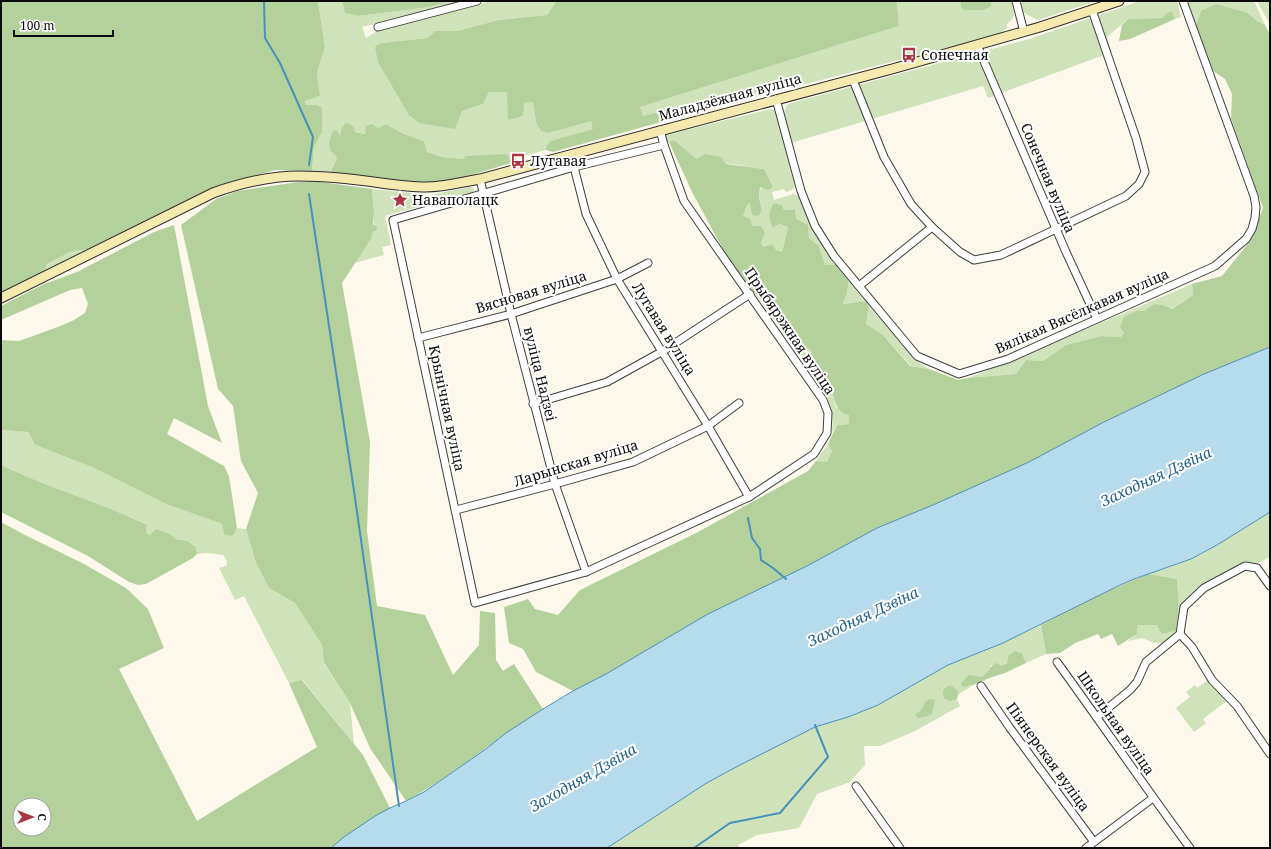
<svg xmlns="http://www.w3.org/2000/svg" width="1271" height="849" font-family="'Noto Serif',serif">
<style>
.green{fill:#d0e2b9}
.forest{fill:#b5d19b;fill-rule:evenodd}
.water{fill:#b6dbed;stroke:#4692bb}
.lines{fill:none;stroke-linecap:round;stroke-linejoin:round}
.stream{stroke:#4692bb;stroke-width:2}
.minor-casing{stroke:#3e3e3e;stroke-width:9}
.secondary-casing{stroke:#2d2d2d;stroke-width:11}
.minor{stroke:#fff;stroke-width:7}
.secondary{stroke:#f4e9ae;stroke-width:9}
.labels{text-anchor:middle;stroke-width:4;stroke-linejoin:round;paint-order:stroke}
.poi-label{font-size:14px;fill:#0b0b0b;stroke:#fff;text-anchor:start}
.street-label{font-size:14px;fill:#0b0b0b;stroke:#fff}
.water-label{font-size:15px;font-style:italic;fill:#25638c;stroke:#fff}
</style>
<rect width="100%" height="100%" fill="#fcf8eb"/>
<g class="green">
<path d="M318,1H342L345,13L358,16L430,7L450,1H463L362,27L366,38L379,30L491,1H558L556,2L547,15L499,20L457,31H435L427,38L381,43L462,111L483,104L489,92H507L509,120L524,103L533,102L536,122L548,133L591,120L594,129L550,141L546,147V150L517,158L511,163L508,154L464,159L442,157L427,152L424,141L404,134L386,124L366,134L355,132L340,136L333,130L329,141L337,157L331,172L312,171L314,147L322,132L317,105H306L305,101L320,96L317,73L325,47Z"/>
<path d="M897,1H1011C1014,11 1017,16 1007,24V28L1000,34L697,112L694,102L643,116L640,107L899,26Z"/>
<path d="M1021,1H1097L1038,20L1024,13Z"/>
<path d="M1140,1H1177L1181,17L1175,19L1172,11L1167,13L1162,18L1128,19L1107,37L1112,52L988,98L983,86L791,143L784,112L787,105L791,103L1029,39Z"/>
<path d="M1187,1H1254L1265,25L1257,21L1248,13L1201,11L1196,25Z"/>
<path d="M1257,1H1270V25Z"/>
<path d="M771,109L774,110L777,115L795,187L792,190L786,192L784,189L772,192L774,200L793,194L799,196L813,228L836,261L834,265H825L819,246L809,238L808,225L784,210L782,205L774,203L773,228L779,224L788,227L782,252L764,247L761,243L765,234L752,226L743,216L747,204L750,203L762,211L759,198L764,169L697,159L674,140L666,143V135Z"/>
<path d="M470,187L473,188L474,189L473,192L385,216L391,245L382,247L384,255L354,263C359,256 366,248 370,240C377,226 373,203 372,189L430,195Z"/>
<path d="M94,248L45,270L47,264L70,252Z"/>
<path d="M849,278L867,301L843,304L847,293Z"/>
<path d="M1192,284L1193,295L1171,309L1159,304L1145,311H1138L1121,337L1101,336L1066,345L1043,361L1026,360L1016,374L968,378L1009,362Z"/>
<path d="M768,295C772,309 778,320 789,328L791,337L810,349L817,369L814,378L760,300Z"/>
<path d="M869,304L914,359L929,369L911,366L883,335L866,324Z"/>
<path d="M832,391L836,407L849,415V424L837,425L832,433C834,417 831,406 824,392Z"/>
<path d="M1,430L28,432L35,445L92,467L166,504L222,524L224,533L234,535L237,528L246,529L256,563L269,588L295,603L322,645L324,664L350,703L354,744L303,680L289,683L244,596L235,600L219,568L226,566L227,561L223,555L207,553L197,554L196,547L187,541L175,539L171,534L156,529L151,535L146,533L147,525C100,502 49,488 1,465Z"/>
<path d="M828,444L832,451L827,462L816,461Z"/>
<path d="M1270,512V557L1256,564L1246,562L1201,585L1179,607L1177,579L1148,574L1179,564L1202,554Z"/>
<path d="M1041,625L1046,654L1026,663L1022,653L1001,666L991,665L986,674L963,687L973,685L959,694V692L951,701L957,699L960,706L915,731L880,746H864L865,765L850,782L817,794L799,828L757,835L738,845L739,848H607L705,784L736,767L815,727L848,717L878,705L948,665L1003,643Z"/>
<path d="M1138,625H1158L1161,634L1176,631L1164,643H1154L1142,638L1128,641L1137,634Z"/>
<path d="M1208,680L1228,700L1203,719L1206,723L1194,732L1176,708L1190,697L1186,692L1195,685L1197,688Z"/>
</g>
<g class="forest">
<path d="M1,1H318L325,47L317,73L320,96L305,101L306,105H317L322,108V132L314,147L312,171L275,170L212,188L94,248L70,252L47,264L45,270L1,292Z"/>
<path d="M342,1H450L430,7L358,16L345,13Z"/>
<path d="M558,1H897L899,26L640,107L643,116L694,102L697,112L553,152L546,150V147L550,141L593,129L591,121L548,133L541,131L536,122L533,102L524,103L523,116L508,120L507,92H489L483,104L462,111L455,129L419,123L409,115L378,62L375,47L381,43L427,38L435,31H457L499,20L547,15L556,2Z"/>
<path d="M961,1H991V6L984,10H964L961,7Z"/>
<path d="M1216,4L1248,13L1257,21L1265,25L1270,35V347L1204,374L1102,423L1029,462L933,505L877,528L807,566L708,614L606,674L573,691L536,672L523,649L509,643L504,607L528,599L535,609L558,615L580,590L698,532L808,471L816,461L827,462L832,451L828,444L837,425L849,424V415C837,413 835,402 832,391L824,392L814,378L817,369L810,349L797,346L791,337L789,328C778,320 772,309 769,296L760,300L726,255L692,192L669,142L674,140L697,159L705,154L721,157L726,164L764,169L773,187L769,190L760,187L759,198L762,211L758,216L752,215L750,203L747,205L743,216L750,219L752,226H761L765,234L761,243L764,247L772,244L776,250L782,252L788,227L779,224L773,228C768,218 768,212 774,203L782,205L784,210H795L796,218L808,225L809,238L819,246L825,265H834L836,261L849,278L847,293L843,304L867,301L869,304L866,324L883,335L910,366L929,369L958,380L968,378L1016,374L1026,360L1043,361L1066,345L1101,336L1121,337L1124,333L1120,327L1124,317L1136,311H1145C1155,301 1160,304 1172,309L1193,295L1192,284L1222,276L1250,241L1263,208L1231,119L1232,94L1225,79L1213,71L1196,25L1201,11Z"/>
<path d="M1172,11L1175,19L1130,39L1119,41L1122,25L1128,19L1162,18L1167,13Z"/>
<path d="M347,123L353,126L355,132L365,134L366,126L372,124L378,128L386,124L404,134L424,141L427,152L442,157L464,159L466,156L508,154L511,163L448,182H397L331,172L337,157L330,150L329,141L333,130L337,131L340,136L342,127Z"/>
<path d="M298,182H321L372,189L374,213L373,225L376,226L377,228L376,231H373L371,239L342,283L370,442L367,531L377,606L425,615L453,675L479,645L480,611L495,613L496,660L503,671L514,664L543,709C496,738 454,775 406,801L370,748L350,703L324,663L322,645L295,603L269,588L256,563L246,529L258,493L241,461L233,406L218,389L181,225L216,199L238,191Z"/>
<path d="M174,225L208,406L222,443L174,418L167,434L224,466L229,476L237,528L234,535L230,536L224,534L222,524L166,504L92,467L35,445L28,432L1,430V340L19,341L58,327L74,320L85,313L88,304L82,288L70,290L1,320V306L44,284L77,272L154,232Z"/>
<path d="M1,465C49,488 100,502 147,525L146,533L150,535L156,529L171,534L175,539L187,541L196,547L197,554L193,558L146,584L138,585L129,582L88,556L1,512Z"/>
<path d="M1,522L23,534L84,564L126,588L148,609L164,648L119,669L197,821L317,747L289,683L302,680L363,755L390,808L344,837L331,848H1ZM20,805H44V829H20Z"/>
<path d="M1148,574L1177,579L1179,607L1176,631L1161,634L1157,625H1138L1137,634L1118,646L1112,634L1101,639L1098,634L1075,643L1060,653L1046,654L1041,625L1103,593Z"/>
<path d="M1015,651L1022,653L1026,663L1005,673L992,677L973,685L963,687L961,684L968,675L981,677C990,672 987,667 997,663L1001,666L1007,663L1009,655Z"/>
<path d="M948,686H952L959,692L957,699L951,701L945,699L943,695V690Z"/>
<path d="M929,699L935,700L932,714L925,717L918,718L915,715L922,709L925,702Z"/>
</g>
<path class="water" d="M1270,347V512L1217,545L1191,559L1134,579L1120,585L1003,643L948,665L878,705L848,717L815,727L736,767L705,784L607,848H331L344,837L375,816L390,808L406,801L424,792L486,749L506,733L543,709L573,691L606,674L708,614L807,566L877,528L933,505L1029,462L1102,423L1204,374Z"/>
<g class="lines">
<g class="stream">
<path d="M264,1L265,38L280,63L313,137L309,165"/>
<path d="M309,194L353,484L399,806"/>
<path d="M748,518L752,538L760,549L761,560L773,568L786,579"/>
<path d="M694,848L730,823L780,813L828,757L815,725"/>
</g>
<g class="minor-casing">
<g id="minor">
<path d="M1016,1L1024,32"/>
<path d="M378,27L477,1"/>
<path d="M977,45L1066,252L1097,319"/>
<path d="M853,80L884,157L911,204L932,227L960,252L974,260L1001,255L1126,196L1139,184L1145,172L1136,138L1092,10"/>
<path d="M776,99L801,191L815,226L834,256L917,356L959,374L1008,359L1215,266L1246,239L1252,229L1255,218L1256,207L1254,196L1183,1"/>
<path d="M660,130L664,145L684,201L823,400L828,413L827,433L814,454L749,497L586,572L475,603L393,220L574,167L664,145"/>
<path d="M574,167L586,214L617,279L708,426L749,497"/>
<path d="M480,179L511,314L555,484L586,572"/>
<path d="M859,286L932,227"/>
<path d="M418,338L511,314L617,279L648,263"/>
<path d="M533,404L607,382L663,351L750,294"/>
<path d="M456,510L555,484L633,462L708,426L739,403"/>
<path d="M1180,634L1192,647L1212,680L1237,706L1270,754"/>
<path d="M1057,662C1102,724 1145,787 1190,848"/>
<path d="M981,686L1010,728L1094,842"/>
<path d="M1097,717L1130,690L1137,682L1146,662L1180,634L1184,607L1204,588L1245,566L1257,568L1270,586"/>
<path d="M856,786L900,848"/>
<path d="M1086,848L1153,798"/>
</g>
</g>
<g class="secondary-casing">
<path id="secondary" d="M1,298L213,193C241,183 269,176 299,176C326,176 354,179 381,183C396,185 411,187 426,187C444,187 462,182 480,179L892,69L1040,27L1119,1"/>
</g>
<use href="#minor" class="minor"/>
<use href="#secondary" class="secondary"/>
</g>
<defs>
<g id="bus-bare" transform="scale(1.2)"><path d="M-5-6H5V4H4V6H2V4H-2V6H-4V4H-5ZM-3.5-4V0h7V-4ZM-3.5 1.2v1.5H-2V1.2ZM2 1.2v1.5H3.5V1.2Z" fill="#a83540" stroke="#fff" stroke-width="2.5" paint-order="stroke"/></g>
<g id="sight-bare" transform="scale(1.2)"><path d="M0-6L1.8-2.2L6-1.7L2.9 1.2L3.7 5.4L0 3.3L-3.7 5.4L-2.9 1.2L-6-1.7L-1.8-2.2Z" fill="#a83540" stroke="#fff" stroke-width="2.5" paint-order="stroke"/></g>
</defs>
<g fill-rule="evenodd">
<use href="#bus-bare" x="909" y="55"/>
<use href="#bus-bare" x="518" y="161"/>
<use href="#sight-bare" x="400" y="200"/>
</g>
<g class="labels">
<g class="poi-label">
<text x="921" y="60">Сонечная</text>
<text x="530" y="166">Лугавая</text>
<text x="412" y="205">Наваполацк</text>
</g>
<g class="street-label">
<text transform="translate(730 97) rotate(-15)" y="5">Маладзёжная вуліца</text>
<text transform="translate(1048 178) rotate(67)" y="5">Сонечная вуліца</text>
<text transform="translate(531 292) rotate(-17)" y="5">Вясновая вуліца</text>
<text transform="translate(1082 311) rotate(-24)" y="5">Вялікая Вясёлкавая вуліца</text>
<text transform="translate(664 329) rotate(58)" y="5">Лугавая вуліца</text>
<text transform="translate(790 331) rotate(56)" y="5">Прыбярэжная вуліца</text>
<text transform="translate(540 374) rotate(76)" y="5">вуліца Надзеі</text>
<text transform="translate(447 408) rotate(78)" y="5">Крынічная вуліца</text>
<text transform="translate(576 463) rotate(-17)" y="5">Ларынская вуліца</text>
<text transform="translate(1116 723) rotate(55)" y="5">Школьная вуліца</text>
<text transform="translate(1048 757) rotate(54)" y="5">Піянерская вуліца</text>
</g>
<g class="water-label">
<text transform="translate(1156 477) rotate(-25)" y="5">Заходняя Дзвіна</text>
<text transform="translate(863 617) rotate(-25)" y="5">Заходняя Дзвіна</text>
<text transform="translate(583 778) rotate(-30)" y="5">Заходняя Дзвіна</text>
</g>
</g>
<rect width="1271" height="849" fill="none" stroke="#0b0b0b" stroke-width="4"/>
<g transform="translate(32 817) rotate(90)"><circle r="19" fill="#ffffff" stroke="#9d9d9d"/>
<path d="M0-3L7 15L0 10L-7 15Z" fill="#a83540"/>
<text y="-6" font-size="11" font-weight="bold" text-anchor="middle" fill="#0b0b0b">С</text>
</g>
<path d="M14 30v6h99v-6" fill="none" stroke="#0b0b0b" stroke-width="2"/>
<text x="20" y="30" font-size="12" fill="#0b0b0b" stroke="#ffffff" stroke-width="3" paint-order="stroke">100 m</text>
</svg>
